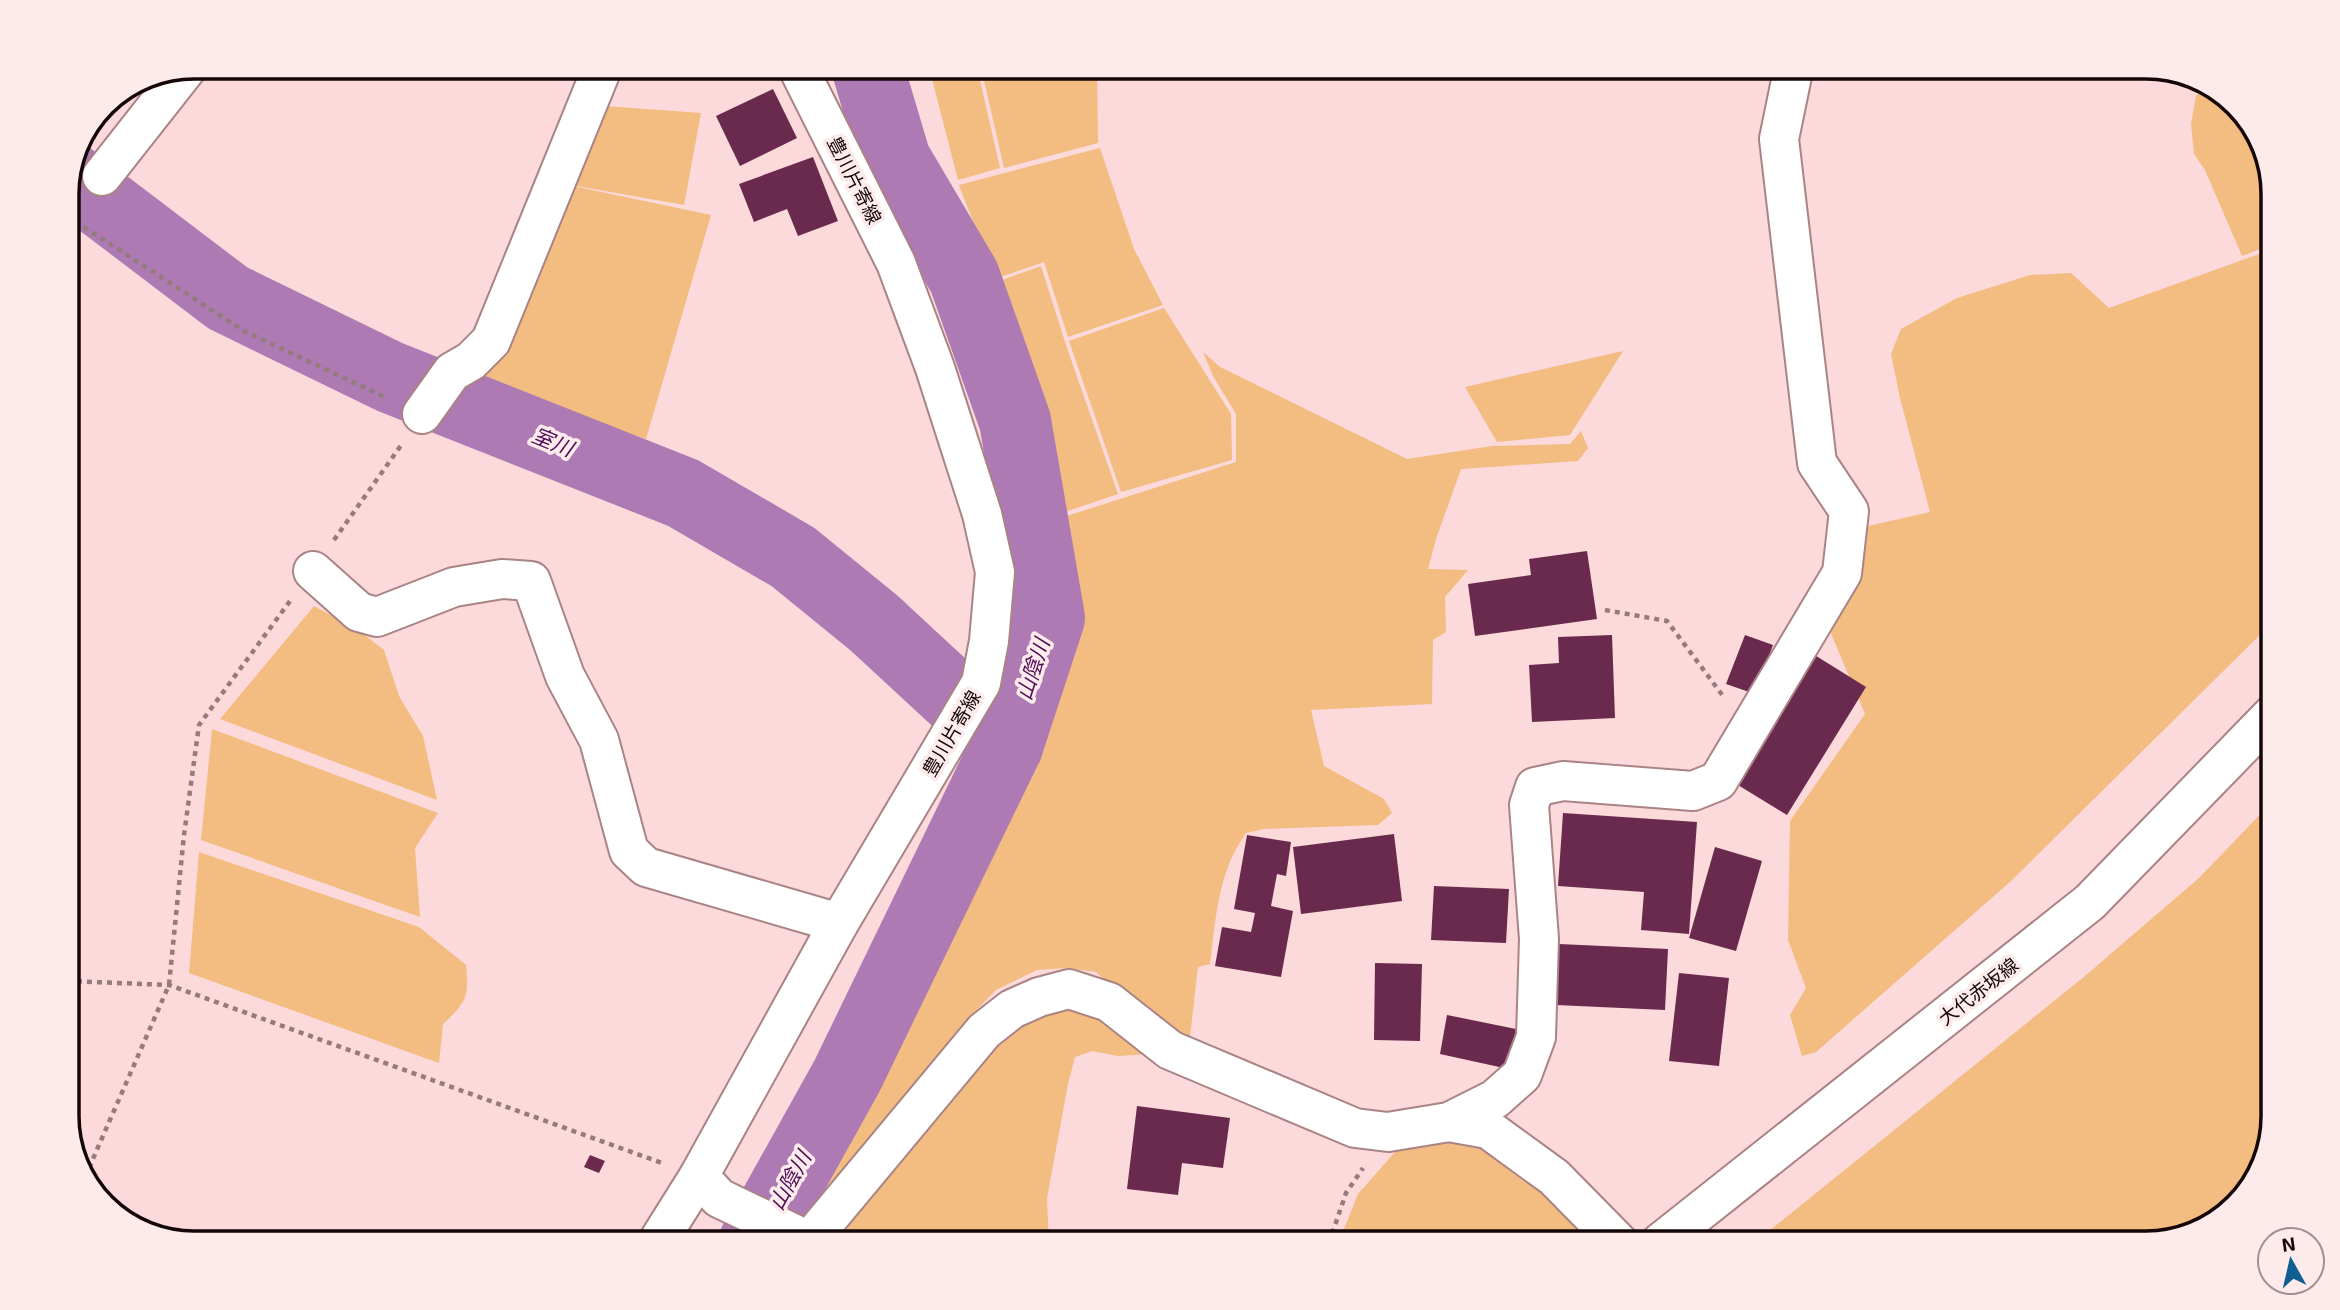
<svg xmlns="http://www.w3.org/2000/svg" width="2340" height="1310" font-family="'Exo 2','Noto Sans JP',sans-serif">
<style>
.green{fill:#f3bc81}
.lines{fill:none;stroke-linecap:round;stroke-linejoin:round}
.river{stroke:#ad7ab3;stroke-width:72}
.building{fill:#6a2a4d}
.minor-casing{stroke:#aa8385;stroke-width:42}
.major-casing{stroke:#aa8385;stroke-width:42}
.path{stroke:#947b7c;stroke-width:4.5;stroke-dasharray:5 5;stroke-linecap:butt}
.minor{stroke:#fff;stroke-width:38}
.major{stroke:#fff;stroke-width:38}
.labels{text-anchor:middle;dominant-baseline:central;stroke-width:7;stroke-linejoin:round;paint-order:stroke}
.street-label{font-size:19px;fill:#150708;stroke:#fdebec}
.water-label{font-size:21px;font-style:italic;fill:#4d0c56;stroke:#fdebec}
.rim{fill:none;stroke:#150708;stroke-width:3.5}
</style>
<rect width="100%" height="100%" fill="#fcd9da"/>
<g class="green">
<path d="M929,67H977L1000,168L958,180Z"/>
<path d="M981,67H1097L1098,143L1004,168Z"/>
<path d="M2207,83L2252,124L2273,186V244L2242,256L2205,170L2194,154L2191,124L2196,96Z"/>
<path d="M604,106L701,113L684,205L571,185Z"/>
<path d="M1100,148L1134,249L1163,305L1068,337L1044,262L995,279L959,185Z"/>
<path d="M573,186L711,215L646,439L467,378Z"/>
<path d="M2273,249V622L2011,881L1816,1052L1802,1056L1790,1015L1806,988L1788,940L1790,821L1865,714L1830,631L1858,575L1864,527L1930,512L1900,398L1891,354L1901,329L1957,298L2030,275L2071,273L2109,308Z"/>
<path d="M1041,266L1066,345L1118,494L1050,517L1024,362L996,282Z"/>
<path d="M1164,308L1231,414L1232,460L1121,492L1069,341Z"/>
<path d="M1623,351L1570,435L1497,442L1465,387Z"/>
<path d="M1203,352L1220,367L1407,459L1492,446L1570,444L1581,431L1588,448L1578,461L1461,469L1436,539L1428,569L1468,570L1445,597L1446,632L1433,640L1432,704L1311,710L1324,766L1384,799L1392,813L1378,825L1264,829L1246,833C1218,872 1216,917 1210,964L1198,967L1189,1045L1116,991L1096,972L1067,968L1037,970L996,990L967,1020L804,1220L798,1211L948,917L1020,758L1058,623L1056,583L1048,522L1236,462V414L1213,376Z"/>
<path d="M314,606L358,630L384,650L399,696L423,736L437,800L220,719Z"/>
<path d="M212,729L438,813L415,848L420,917L201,840Z"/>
<path d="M2273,801V1116L2257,1179L2210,1226L2146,1243H1754L2085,976L2199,878Z"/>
<path d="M199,852L419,927L466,965C469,997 467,1002 443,1024L439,1063L189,973Z"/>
<path d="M1076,1000L1149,1054L1118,1056L1092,1051L1075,1057L1068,1084L1047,1198L1049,1243H830L991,1039Z"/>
<path d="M1448,1139L1491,1148L1588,1229L1566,1243H1340V1239L1358,1194L1402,1144Z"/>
</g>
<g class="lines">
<g class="river">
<path d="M70,178L228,298L390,377L683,493L793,557L874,623L1007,746"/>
<path d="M754,1243L847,1076L1007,746L1049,618L1015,421L964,277L895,160L867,66"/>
</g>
</g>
<g class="building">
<path d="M773,89L797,138L740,166L716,116Z"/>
<path d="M813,157L838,221L798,236L787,209L754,222L739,184Z"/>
<path d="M1587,551L1597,619L1475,636L1468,584L1531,575L1529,559Z"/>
<path d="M1612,635L1615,718L1532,722L1529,665L1559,663L1558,637Z"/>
<path d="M1745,635L1773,645L1755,694L1726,684Z"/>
<path d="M1813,654L1866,687L1787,815L1733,782Z"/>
<path d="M1563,813L1697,822L1689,934L1641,930L1644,892L1558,886Z"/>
<path d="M1394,834L1402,901L1301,914L1293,847Z"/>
<path d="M1247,835L1291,842L1286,876L1277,874L1271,906L1293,911L1281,977L1215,966L1222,927L1251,932L1255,913L1234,909Z"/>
<path d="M1715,847L1762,861L1736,951L1689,938Z"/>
<path d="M1434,886L1509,889L1506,943L1431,940Z"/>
<path d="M1559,944L1668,949L1665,1010L1556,1005Z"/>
<path d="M1375,963L1422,964L1420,1041L1374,1040Z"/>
<path d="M1679,973L1729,978L1719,1066L1669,1061Z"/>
<path d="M1447,1015L1521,1030L1513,1070L1440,1054Z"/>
<path d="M1137,1106L1230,1118L1223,1168L1182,1163L1178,1195L1127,1189Z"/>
<path d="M590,1155L605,1161L599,1173L584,1167Z"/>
</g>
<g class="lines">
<defs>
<g id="minor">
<path d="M102,176L187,68"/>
<path d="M422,414L452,372L471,361L491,341L603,66"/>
<path d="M313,571L359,612L377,617L454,587L502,579L531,581L565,676L599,740L629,851L646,867L839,923"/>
<path d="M1449,1122L1488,1129L1554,1177L1619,1243"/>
<path d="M699,1176L719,1198L813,1243"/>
<path d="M810,1240L984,1031L1012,1009L1039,997L1069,989L1109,1002L1170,1050L1355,1128L1388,1132L1449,1122L1495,1099L1522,1075L1536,1037L1539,939L1529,805L1535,787L1563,781L1693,791L1718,781L1842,573L1849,511L1817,463L1779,139L1794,66"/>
</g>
<g id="major">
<path d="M657,1243L699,1176L839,923L981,683L989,641L995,572L982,514L935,368L896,263L797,66"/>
<path d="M1660,1243L2090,902L2273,714"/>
</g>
</defs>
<use href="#minor" class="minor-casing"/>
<use href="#major" class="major-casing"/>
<g class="path">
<path d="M67,216L244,331L387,398"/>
<path d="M334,540L402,444"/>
<path d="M1605,610L1667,621L1723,696"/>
<path d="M67,981L169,985L662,1163"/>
<path d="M85,1177L169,985L184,835L199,725L290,601"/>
<path d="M1329,1243L1346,1193L1363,1168"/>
</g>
<use href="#minor" class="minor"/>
<use href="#major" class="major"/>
</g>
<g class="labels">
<g class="street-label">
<text transform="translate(855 180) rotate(63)">豊川片寄線</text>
<text transform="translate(951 733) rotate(-60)">豊川片寄線</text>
<text transform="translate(1978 991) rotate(-38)">大代赤坂線</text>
</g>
<g class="water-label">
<text transform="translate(553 441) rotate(22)">室川</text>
<text transform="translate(1032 669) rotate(-72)">山陰川</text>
<text transform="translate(789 1180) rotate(-61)">山陰川</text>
</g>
</g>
<path d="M0 0H2340V1310H0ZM194 79H2146A115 115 0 0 1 2261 194V1116A115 115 0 0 1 2146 1231H194A115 115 0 0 1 79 1116V194A115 115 0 0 1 194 79Z" fill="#fdebec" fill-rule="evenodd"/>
<path class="rim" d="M194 79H2146A115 115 0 0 1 2261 194V1116A115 115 0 0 1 2146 1231H194A115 115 0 0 1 79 1116V194A115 115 0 0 1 194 79Z"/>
<g transform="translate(2291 1261) rotate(352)"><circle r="33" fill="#fdebec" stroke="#a09091" stroke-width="2"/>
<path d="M0-5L12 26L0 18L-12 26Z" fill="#115f92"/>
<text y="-10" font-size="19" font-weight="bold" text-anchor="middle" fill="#150708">N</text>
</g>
</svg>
